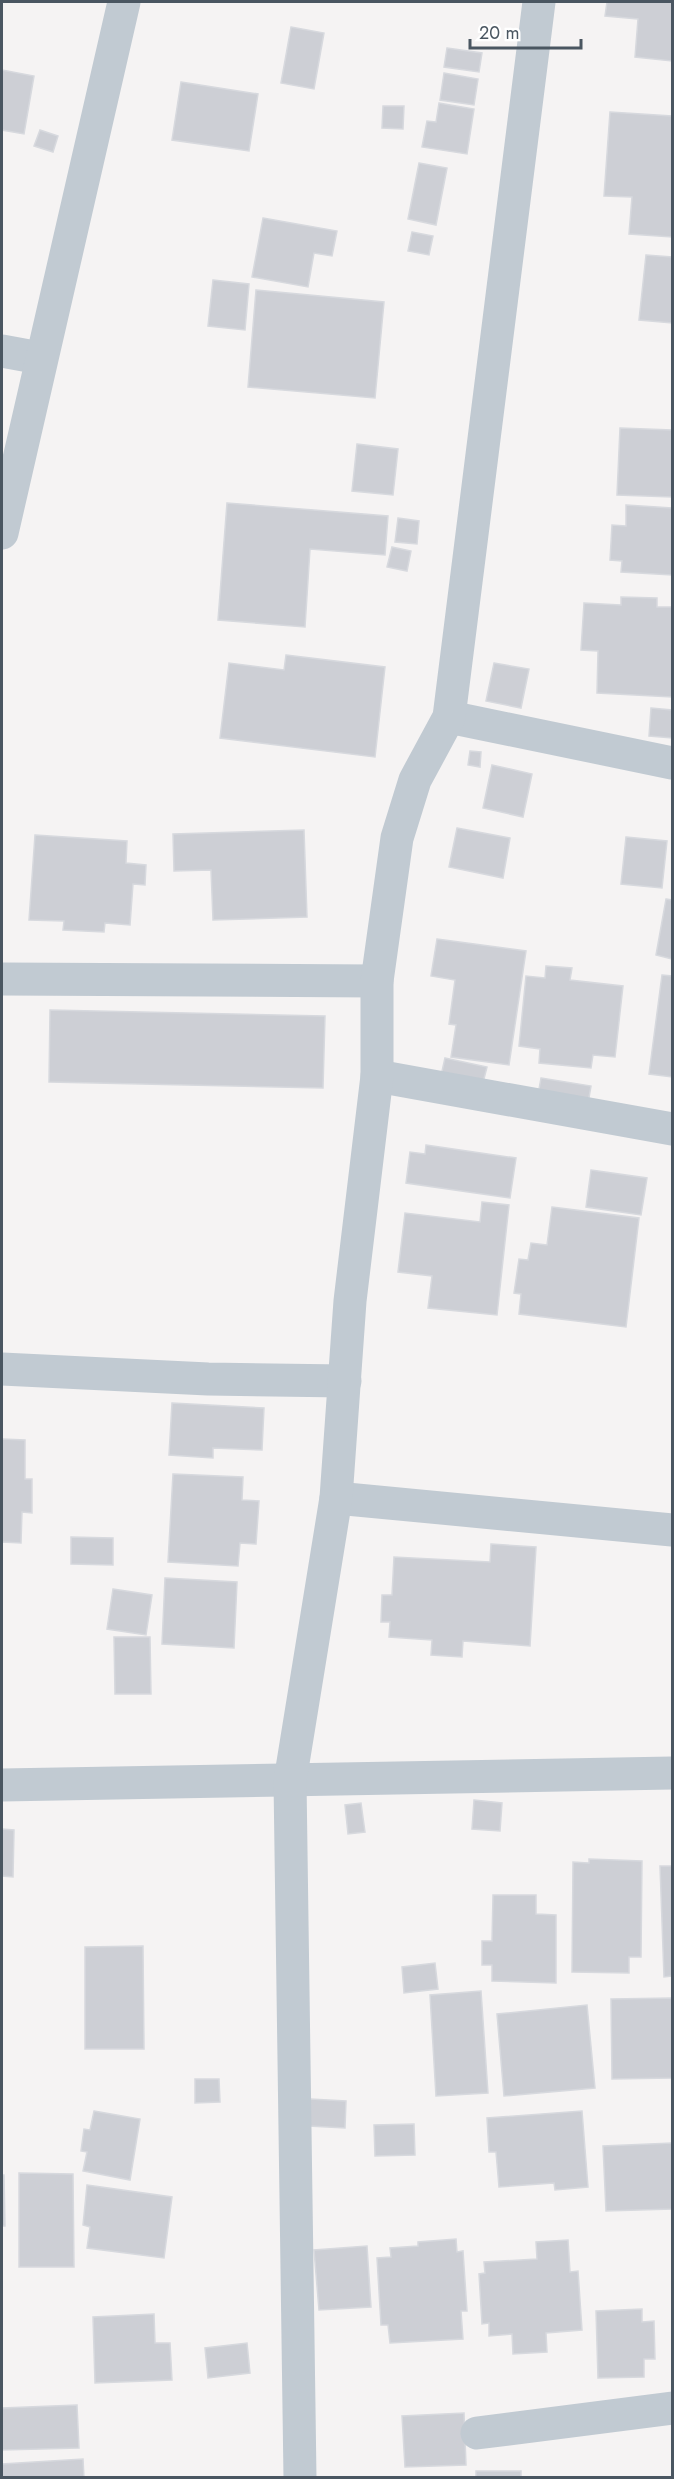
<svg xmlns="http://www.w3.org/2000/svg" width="674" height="2479" font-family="Jost,sans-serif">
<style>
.building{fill:#cdcfd5;stroke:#d7d9de;stroke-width:1.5}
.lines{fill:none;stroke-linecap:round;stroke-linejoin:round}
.minor{stroke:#c1cad2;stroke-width:33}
</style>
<rect width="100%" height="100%" fill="#f5f3f3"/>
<g class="building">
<path d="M607,2H672V61L635,57L638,19L605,16Z"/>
<path d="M291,27L324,33L314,89L281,83Z"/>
<path d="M447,48L482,53L479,72L444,67Z"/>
<path d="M2,70L34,76L24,134L2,130Z"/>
<path d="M444,73L478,79L474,105L440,100Z"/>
<path d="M181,82L258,94L249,151L172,140Z"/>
<path d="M439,103L474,109L467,154L422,147L427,121L436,122Z"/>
<path d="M383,106H404L403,129L382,128Z"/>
<path d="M610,112L672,116V237L629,234L632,197L604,196Z"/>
<path d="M40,130L58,136L53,152L34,146Z"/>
<path d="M419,163L447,168L436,225L408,219Z"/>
<path d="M263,218L337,231L332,256L314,253L308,287L252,277Z"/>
<path d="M412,232L433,236L429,255L408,251Z"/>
<path d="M646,255L672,257V323L639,320Z"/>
<path d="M213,280L249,284L245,330L208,326Z"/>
<path d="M256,290L384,302L375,398L248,387Z"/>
<path d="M620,428L672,430V497L617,495Z"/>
<path d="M357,444L398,449L393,495L352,491Z"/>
<path d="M227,503L388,516L385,555L310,549L305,627L218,620Z"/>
<path d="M626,505L672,508V575L621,572L622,561L610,560L612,525L626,526Z"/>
<path d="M398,518L419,521L417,544L395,542Z"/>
<path d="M392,547L411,551L407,571L387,567Z"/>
<path d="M621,597L657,598V607H672V697L597,693L598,651L581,650L584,603L621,605Z"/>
<path d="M286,655L385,667L375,757L220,738L229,663L284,670Z"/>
<path d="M494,663L529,669L521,708L486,701Z"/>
<path d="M651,708L672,710V738L649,736Z"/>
<path d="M470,751L481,752L480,767L468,765Z"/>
<path d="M492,765L532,774L523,817L483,808Z"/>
<path d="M457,828L510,838L503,878L449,867Z"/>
<path d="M304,830L307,917L213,920L211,870L174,871L173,834Z"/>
<path d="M35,835L127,841L126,863L146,865L145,885L133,884L130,925L105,923L104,932L63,930L64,921L29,920Z"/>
<path d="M626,837L667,841L662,888L621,884Z"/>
<path d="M666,899L672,900V959L656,955Z"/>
<path d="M437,939L526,951L509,1065L451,1057L456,1025L449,1024L455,980L431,976Z"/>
<path d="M546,966L572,968L570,980L623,986L615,1057L593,1055L591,1068L539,1063L540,1049L519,1046L526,976L545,978Z"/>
<path d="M662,975L672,976V1077L649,1074Z"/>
<path d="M50,1010L325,1016L323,1088L49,1082Z"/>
<path d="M445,1058L487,1067L479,1098L438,1089Z"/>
<path d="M541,1078L591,1086L586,1115L536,1106Z"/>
<path d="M426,1145L516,1158L510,1198L406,1183L410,1152L425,1154Z"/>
<path d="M591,1170L647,1178L641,1215L586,1207Z"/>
<path d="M482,1202L509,1205L497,1315L428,1308L432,1276L398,1272L405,1213L480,1222Z"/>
<path d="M552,1207L639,1218L626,1327L519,1314L521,1294L514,1293L519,1259L528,1260L531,1243L547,1245Z"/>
<path d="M172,1403L264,1408L262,1450L213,1448V1458L169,1455Z"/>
<path d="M2,1439L25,1440V1479H32V1513L22,1512L21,1543L2,1542V1562Z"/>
<path d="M173,1474L243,1477L242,1500L259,1501L256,1544L240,1543L238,1566L168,1562Z"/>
<path d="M71,1537L113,1538V1565L71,1564Z"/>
<path d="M491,1544L536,1547L530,1646L463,1641L462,1657L431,1655L432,1640L389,1637L390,1622H381L382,1595H392L394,1557L490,1562Z"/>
<path d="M165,1578L237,1582L234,1648L162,1644Z"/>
<path d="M113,1589L152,1595L146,1635L107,1629Z"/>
<path d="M114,1637H150L151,1694H115Z"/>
<path d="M474,1800L502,1803L500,1831L472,1829Z"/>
<path d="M361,1803L365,1832L348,1834L345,1805Z"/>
<path d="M2,1829L14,1830L13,1877L2,1876Z"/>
<path d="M589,1859L642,1861L641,1957H629V1973L572,1972L573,1862L589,1863Z"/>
<path d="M660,1866H672V1976L664,1977Z"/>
<path d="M493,1895H536V1914L556,1915V1983L492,1981V1965H482V1941H492Z"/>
<path d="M143,1946L144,2049H85V1947Z"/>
<path d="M435,1963L438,1989L404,1993L402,1967Z"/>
<path d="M481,1991L488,2093L436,2096L430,1995Z"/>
<path d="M672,1998V2078L612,2079L611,1999Z"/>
<path d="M587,2005L595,2088L504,2096L497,2014Z"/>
<path d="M195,2079H219L220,2102L195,2103Z"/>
<path d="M310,2099L346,2101L345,2128L309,2126Z"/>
<path d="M94,2111L140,2119L130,2180L83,2171L87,2152L81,2151L84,2129L90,2130Z"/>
<path d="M582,2111L588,2187L555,2190L554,2183L499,2187L496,2152H489L487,2118Z"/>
<path d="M414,2124L415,2155L375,2156L374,2125Z"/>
<path d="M672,2143V2209L606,2211L603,2146Z"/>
<path d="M19,2173L73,2174L74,2267H19Z"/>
<path d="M2,2175H4L5,2226H2Z"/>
<path d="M87,2185L172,2197L164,2258L87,2248L90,2227L83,2225Z"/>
<path d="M456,2239L457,2252L463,2251L467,2311H461L463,2339L390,2343L388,2325H381L377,2258L391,2257L390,2248L418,2246V2242Z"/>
<path d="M568,2240L570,2272L578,2271L582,2330L546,2333L547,2352L513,2354L512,2334L489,2336V2323L482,2324L479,2274L485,2273L484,2262L537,2259L536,2242Z"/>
<path d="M367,2246L371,2307L319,2310L314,2250Z"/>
<path d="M642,2309V2322L654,2321L655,2359H644V2377L598,2378L596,2311Z"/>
<path d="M154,2314L155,2343H170L172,2380L95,2383L93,2317Z"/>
<path d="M247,2343L250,2373L208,2378L205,2348Z"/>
<path d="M77,2405L79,2448L2,2450V2408Z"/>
<path d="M464,2413L466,2465L405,2467L402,2416Z"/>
<path d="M83,2459L84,2478H2V2464Z"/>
<rect x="476" y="2471" width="45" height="7"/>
</g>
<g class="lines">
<g class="minor">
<path d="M2,351L40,358"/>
<path d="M2,533L124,2"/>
<path d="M449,717L672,763"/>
<path d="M2,979L377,981"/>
<path d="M377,1076L672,1129"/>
<path d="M2,1369L208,1379L345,1381"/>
<path d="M336,1498L672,1530"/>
<path d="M2,1785L672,1773"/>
<path d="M477,2433L672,2408"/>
<path d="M300,2478L290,1781L336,1498L350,1301L377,1076V981L397,838L415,780L449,717L539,2"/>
</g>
</g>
<rect width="674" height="2479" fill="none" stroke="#4a5661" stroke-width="6"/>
<path d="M470 39v9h111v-9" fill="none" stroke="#4a5661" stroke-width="3"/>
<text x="479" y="39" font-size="18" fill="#4a5661" stroke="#ffffff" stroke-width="4.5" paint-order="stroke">20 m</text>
</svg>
